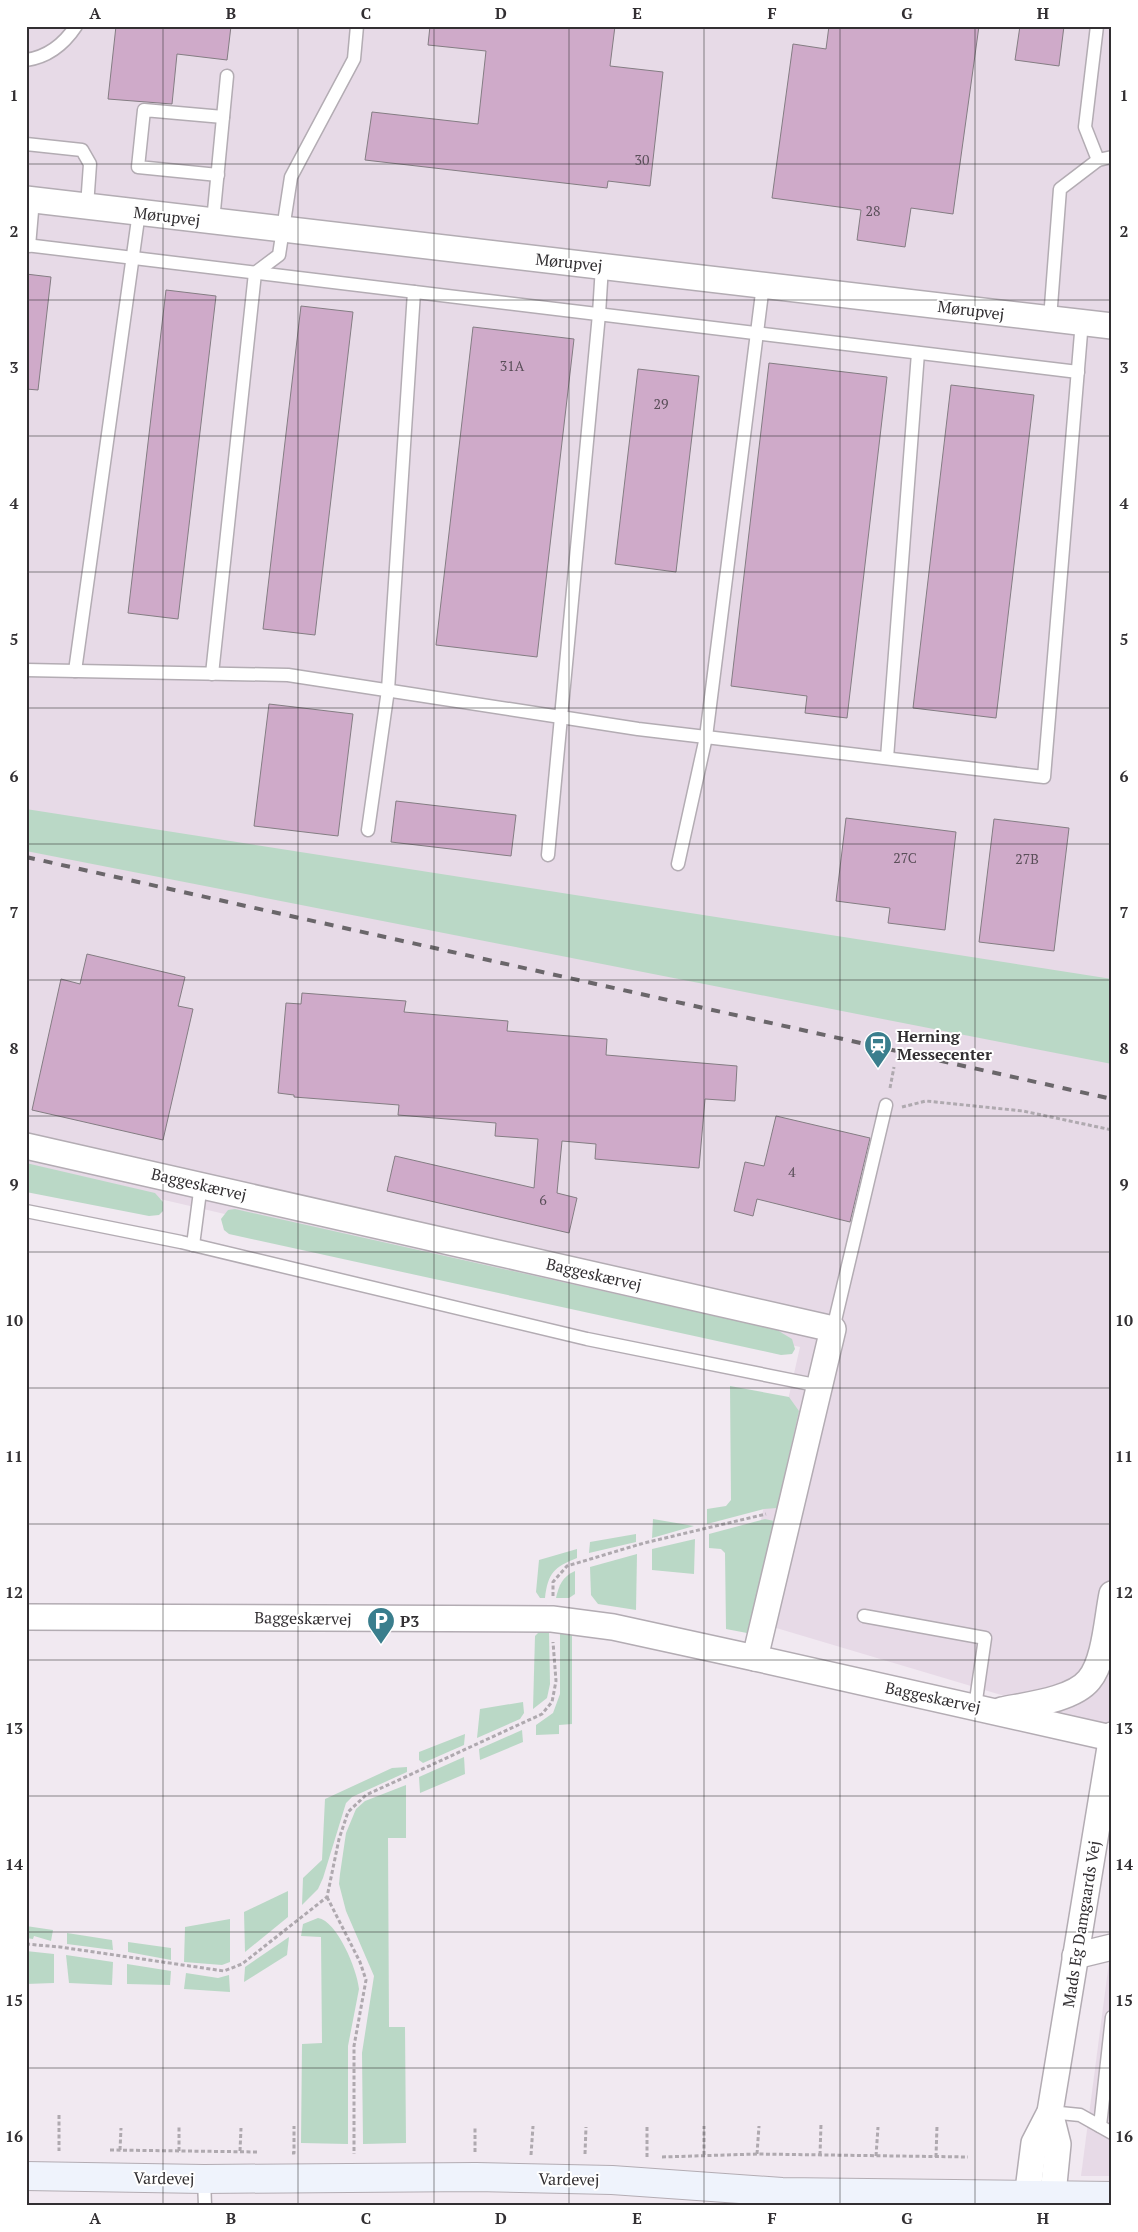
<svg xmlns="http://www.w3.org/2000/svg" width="1138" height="2232" font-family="'PT Serif',serif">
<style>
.built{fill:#e7dae7}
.green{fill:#bad8c6}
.building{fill:#cfaac9;stroke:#847d83}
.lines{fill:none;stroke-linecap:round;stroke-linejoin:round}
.lane-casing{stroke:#b3acb3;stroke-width:15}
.street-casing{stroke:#b3acb3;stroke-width:28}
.secondary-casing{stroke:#b3acb3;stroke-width:30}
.path{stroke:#afa9af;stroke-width:3;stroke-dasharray:4 2.5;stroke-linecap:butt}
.lane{stroke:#fff;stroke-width:12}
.street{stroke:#fff;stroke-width:25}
.secondary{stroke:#eff3fc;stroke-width:28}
.rail{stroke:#6a666a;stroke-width:4;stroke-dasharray:9 9;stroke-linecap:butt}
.grid{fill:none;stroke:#322f32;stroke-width:1;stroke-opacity:0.55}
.labels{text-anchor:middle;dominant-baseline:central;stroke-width:4;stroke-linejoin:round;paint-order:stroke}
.number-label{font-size:14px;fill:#594e58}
.street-label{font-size:16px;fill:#322f32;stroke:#fff}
.poi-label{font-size:16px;font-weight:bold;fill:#322f32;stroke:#fff;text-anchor:start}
.neatline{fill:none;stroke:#322f32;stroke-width:2}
.grid-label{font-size:16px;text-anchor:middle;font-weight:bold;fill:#322f32}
</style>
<rect width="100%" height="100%" fill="#f1e9f1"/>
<g class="built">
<path d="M26,26H1112V1728L739,1617L800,1347L26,1168Z"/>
<path d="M1112,1939V2176H1081Z"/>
</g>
<g class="green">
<path d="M26,809L1112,979V1064L26,851Z"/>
<path d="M26,1163L155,1193L163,1202V1211L159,1215L149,1216L26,1192Z"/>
<path d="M235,1209L777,1330L792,1339L795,1349L792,1354L781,1355L229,1234L224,1230L221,1219L228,1210Z"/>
<path d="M730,1386L789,1397L799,1411L777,1508L764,1509L707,1524V1509L726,1506L731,1500Z"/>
<path d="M653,1519L694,1526L652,1538Z"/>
<path d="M765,1519L774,1521L747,1633L726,1629L725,1553L721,1549L709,1548V1534Z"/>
<path d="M636,1534V1542L589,1553L590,1542Z"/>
<path d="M695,1539L694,1574L652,1570V1549Z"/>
<path d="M577,1549V1558C554,1567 548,1573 545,1598H540L536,1592L539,1560Z"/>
<path d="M637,1554L636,1610L598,1604L591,1595L590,1567Z"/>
<path d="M575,1571V1594L569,1598H556C559,1585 562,1577 575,1571Z"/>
<path d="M541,1630L549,1631L550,1684L547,1698L533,1709L535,1636Z"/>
<path d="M560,1631H568L572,1635V1724L559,1725V1734L536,1735V1725L553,1713L560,1694Z"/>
<path d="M523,1702L524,1713L520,1719L477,1738L480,1709Z"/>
<path d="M522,1730L523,1742L480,1760L479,1749Z"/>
<path d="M465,1734L464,1745L423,1763L419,1760V1752Z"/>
<path d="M464,1757L465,1774L420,1793L419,1777Z"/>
<path d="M407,1767V1772L352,1797L346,1803L323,1878L318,1889L302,1905L303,1878L322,1860L325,1799L392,1768Z"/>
<path d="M406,1785V1838H388L389,2027H405L406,2143L363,2144L362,2053L374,1976L346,1911L339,1884L340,1874L346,1833L356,1809L365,1801Z"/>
<path d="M288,1891V1917L245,1952L244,1912Z"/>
<path d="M318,1918C337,1921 357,1969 359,1989L348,2046V2144L301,2143L302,2044L322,2043L321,1937L301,1936L303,1924Z"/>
<path d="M230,1919V1962L222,1965L184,1962L185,1927Z"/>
<path d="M26,1926L53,1930L51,1941L34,1936L33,1939L26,1938Z"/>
<path d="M67,1933L112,1940L113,1950L67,1944Z"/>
<path d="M289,1937L287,1955L244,1982L245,1967Z"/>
<path d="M128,1942L171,1948V1960L128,1952Z"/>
<path d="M26,1951L54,1954V1983L26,1984Z"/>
<path d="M66,1955L113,1962L112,1985L69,1983Z"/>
<path d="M127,1964L171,1971L170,1985L127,1984Z"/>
<path d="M186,1973L218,1978L229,1975L230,1992L184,1989Z"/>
</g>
<g class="building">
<path d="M116,26H231L227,60L177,54L172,104L108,99Z"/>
<path d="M430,26H615L610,66L663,72L650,186L608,181L607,188L365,160L372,112L478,124L486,51L428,45Z"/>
<path d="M829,26H979L953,214L911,208L905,247L857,240L861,210L772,198L793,44L826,49Z"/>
<path d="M1020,26H1064L1059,66L1015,60Z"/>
<path d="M26,274L51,277L38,390L26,389Z"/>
<path d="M166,290L216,296L178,619L128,613Z"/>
<path d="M301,306L353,312L315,635L263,629Z"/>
<path d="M473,327L574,339L537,657L436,645Z"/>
<path d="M769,363L887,377L847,718L805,713L807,696L731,686Z"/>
<path d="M638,369L699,376L676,572L615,564Z"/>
<path d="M951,385L1034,395L996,718L913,708Z"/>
<path d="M269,704L353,714L338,836L254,826Z"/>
<path d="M396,801L516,815L511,856L391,842Z"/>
<path d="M846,818L956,832L945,930L888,923L890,908L836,901Z"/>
<path d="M994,819L1069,828L1054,951L979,942Z"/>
<path d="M87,954L185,977L178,1006L193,1009L163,1140L32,1110L61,979L80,984Z"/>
<path d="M302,993L406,1001L404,1012L508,1021L507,1031L607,1039L606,1055L737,1066L735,1101L705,1099L699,1168L595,1159L596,1144L562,1141L557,1193L577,1198L569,1233L387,1191L395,1156L534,1188L538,1139L495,1136L496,1123L398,1115L399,1105L294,1097V1095L278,1093L286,1003L301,1004Z"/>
<path d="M776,1116L870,1138L850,1222L757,1199L753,1216L734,1211L745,1162L764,1166Z"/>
</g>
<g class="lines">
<defs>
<g id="lane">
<path d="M1097,26L1085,127L1098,160"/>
<path d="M26,60C48,57 64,44 76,26"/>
<path d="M26,144L82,150L90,164L87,206"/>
<path d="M218,175L138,167L144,110L223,117"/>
<path d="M213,221L227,76"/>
<path d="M26,245L1078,372"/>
<path d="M29,246L33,200"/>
<path d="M1050,319L1060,189L1098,160L1112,157"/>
<path d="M26,670L288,675L638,729L1044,777L1082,321"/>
<path d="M75,671L139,212"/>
<path d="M212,674L255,273L279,255L291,177L354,59L357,26"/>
<path d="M887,758L918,353"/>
<path d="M368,830L388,690L414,292"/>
<path d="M548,855L599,314L602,266"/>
<path d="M678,864L706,737L763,285"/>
<path d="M26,1211L181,1242L587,1339L820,1386"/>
<path d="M193,1245L201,1184"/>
<path d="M833,1329L886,1105"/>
<path d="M864,1616L985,1638L975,1707"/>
<path d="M1050,2112L1080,2115L1112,2133"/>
<path d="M1100,2126L1112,2017"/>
<path d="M204,2179L205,2206"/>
</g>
<g id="street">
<path d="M26,199L1112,326"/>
<path d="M26,1146L833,1329L755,1658L1111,1738"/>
<path d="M26,1617L552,1619L613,1627L755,1658"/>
<path d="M1002,1710C1026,1705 1073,1700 1089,1680C1105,1661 1107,1618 1112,1594"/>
<path d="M1075,1956L1112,1947"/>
<path d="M1050,2112L1058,2144L1053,2194"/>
<path d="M1026,2206L1034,2143L1050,2112L1112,1735"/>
</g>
<path id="secondary" d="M26,2176L204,2179L476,2177L612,2180L782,2192L1112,2196"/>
</defs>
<use href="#lane" class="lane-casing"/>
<use href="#street" class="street-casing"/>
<use href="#secondary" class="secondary-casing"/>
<g class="path">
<path d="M890,1088L894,1067"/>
<path d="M902,1107L926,1101L1023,1111L1112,1130"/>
<path d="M553,1596V1582L567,1566L644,1543L766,1514"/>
<path d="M327,1897L360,1962L366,1980L354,2046V2154"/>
<path d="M26,1944L60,1947L224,1971L242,1964L327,1897L339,1839L348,1812L366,1795L542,1714L552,1702L556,1681L553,1642"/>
<path d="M59,2115V2151"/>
<path d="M110,2150L259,2152"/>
<path d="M120,2150L121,2128"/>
<path d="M179,2151V2127"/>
<path d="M240,2151L241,2128"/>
<path d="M475,2152V2127"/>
<path d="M292,2153H294V2126"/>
<path d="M585,2154L586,2127"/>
<path d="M757,2154L759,2126"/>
<path d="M531,2155L533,2126"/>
<path d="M704,2155V2126"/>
<path d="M820,2155L821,2124"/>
<path d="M876,2156L878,2127"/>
<path d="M647,2157V2127"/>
<path d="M662,2157L757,2154L968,2157"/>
<path d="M936,2157L937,2126"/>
</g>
<use href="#lane" class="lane"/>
<use href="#street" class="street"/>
<use href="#secondary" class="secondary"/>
<path class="rail" d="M26,857L1112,1099"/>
</g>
<path class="grid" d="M163,26V2206M298,26V2206M434,26V2206M569,26V2206M704,26V2206M840,26V2206M975,26V2206M26,164H1112M26,300H1112M26,436H1112M26,572H1112M26,708H1112M26,844H1112M26,980H1112M26,1116H1112M26,1252H1112M26,1388H1112M26,1524H1112M26,1660H1112M26,1796H1112M26,1932H1112M26,2068H1112"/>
<defs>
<symbol id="station-pin" viewBox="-11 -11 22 30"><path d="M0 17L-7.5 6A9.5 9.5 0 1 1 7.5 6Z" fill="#3a7e8d" stroke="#fff"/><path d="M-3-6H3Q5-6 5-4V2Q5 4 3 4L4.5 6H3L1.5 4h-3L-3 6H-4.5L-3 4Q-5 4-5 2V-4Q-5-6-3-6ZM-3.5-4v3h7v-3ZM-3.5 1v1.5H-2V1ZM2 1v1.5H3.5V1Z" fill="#fff"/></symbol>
<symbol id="parking-pin" viewBox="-11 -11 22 30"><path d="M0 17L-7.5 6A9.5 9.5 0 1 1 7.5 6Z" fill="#3a7e8d" stroke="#fff"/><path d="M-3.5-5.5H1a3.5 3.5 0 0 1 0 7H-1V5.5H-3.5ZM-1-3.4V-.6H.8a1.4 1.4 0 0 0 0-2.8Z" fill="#fff"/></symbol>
</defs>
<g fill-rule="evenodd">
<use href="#station-pin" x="862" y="1029" width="32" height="43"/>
<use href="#parking-pin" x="365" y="1605" width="32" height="43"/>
</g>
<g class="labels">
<g class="number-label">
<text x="642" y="159">30</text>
<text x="873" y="210">28</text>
<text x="512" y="365">31A</text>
<text x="661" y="403">29</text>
<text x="905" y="857">27C</text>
<text x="1027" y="858">27B</text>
<text x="792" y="1171">4</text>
<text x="543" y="1199">6</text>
</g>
<g class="street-label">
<text transform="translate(167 216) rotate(7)">Mørupvej</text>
<text transform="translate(569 262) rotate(6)">Mørupvej</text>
<text transform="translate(971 310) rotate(7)">Mørupvej</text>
<text transform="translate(199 1184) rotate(13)">Baggeskærvej</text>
<text transform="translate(594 1274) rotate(13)">Baggeskærvej</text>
<text transform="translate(303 1618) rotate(1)">Baggeskærvej</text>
<text transform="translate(933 1697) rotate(12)">Baggeskærvej</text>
<text transform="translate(1081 1924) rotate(-81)">Mads Eg Damgaards Vej</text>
<text transform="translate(164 2178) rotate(1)">Vardevej</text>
<text transform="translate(569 2179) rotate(1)">Vardevej</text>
</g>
<g class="poi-label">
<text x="897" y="1036">Herning<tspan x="897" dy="18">Messecenter</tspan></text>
<text x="400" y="1621">P3</text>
</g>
</g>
<rect width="1138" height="2232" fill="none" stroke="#ffffff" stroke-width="55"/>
<rect x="28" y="28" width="1082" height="2176" class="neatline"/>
<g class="grid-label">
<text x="95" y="19">A</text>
<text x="231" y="19">B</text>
<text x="366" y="19">C</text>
<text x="501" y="19">D</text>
<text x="637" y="19">E</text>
<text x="772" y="19">F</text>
<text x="907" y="19">G</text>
<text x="1043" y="19">H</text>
<text x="14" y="101">1</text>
<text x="1124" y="101">1</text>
<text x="14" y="237">2</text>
<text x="1124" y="237">2</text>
<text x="14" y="373">3</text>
<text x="1124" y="373">3</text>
<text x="14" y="509">4</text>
<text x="1124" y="509">4</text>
<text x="14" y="645">5</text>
<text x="1124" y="645">5</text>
<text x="14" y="782">6</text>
<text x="1124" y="782">6</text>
<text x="14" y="918">7</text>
<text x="1124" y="918">7</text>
<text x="14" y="1054">8</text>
<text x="1124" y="1054">8</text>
<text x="14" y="1190">9</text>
<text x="1124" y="1190">9</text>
<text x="14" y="1326">10</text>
<text x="1124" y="1326">10</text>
<text x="14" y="1462">11</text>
<text x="1124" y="1462">11</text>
<text x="14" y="1598">12</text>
<text x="1124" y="1598">12</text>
<text x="14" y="1734">13</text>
<text x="1124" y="1734">13</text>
<text x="14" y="1870">14</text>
<text x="1124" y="1870">14</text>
<text x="14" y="2006">15</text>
<text x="1124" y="2006">15</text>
<text x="14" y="2142">16</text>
<text x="1124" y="2142">16</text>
<text x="95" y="2224">A</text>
<text x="231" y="2224">B</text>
<text x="366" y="2224">C</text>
<text x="501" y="2224">D</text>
<text x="637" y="2224">E</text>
<text x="772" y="2224">F</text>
<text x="907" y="2224">G</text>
<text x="1043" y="2224">H</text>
</g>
</svg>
